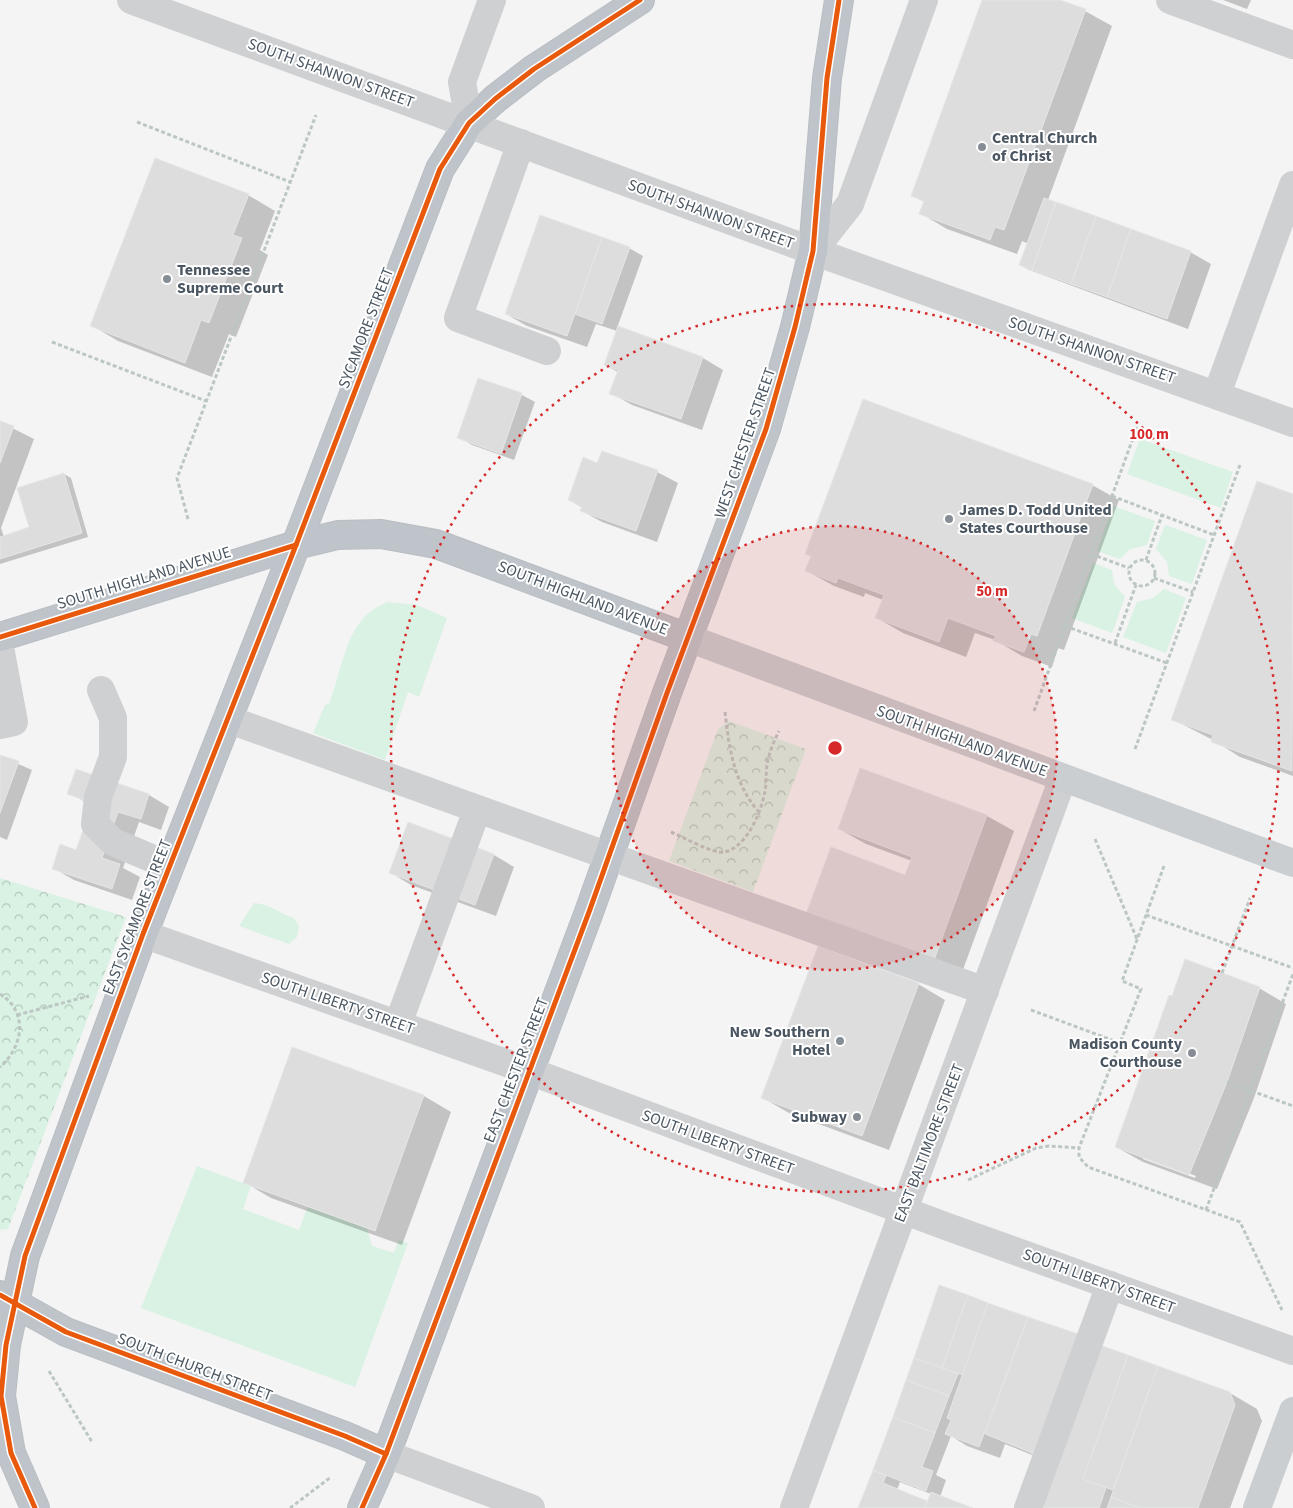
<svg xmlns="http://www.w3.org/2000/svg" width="1293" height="1508" font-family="'Source Sans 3',sans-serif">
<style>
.grass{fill:#d9f2e3}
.park{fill:url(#park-crowns)}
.shadow{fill:#0003;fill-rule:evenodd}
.building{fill:#ddddde;stroke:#e5e6e7}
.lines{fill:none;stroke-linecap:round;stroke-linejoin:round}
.highway-casing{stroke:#b9bec3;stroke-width:30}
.path{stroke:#bcc7c4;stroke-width:3;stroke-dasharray:4 2.5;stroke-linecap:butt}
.minor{stroke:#ced0d2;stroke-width:28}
.major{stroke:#caced1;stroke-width:28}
.highway{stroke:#bec4c9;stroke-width:28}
.cycleway-casing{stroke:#fff;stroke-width:8}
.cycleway{stroke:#e8590c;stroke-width:5}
.ring{fill:none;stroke:#d62828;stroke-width:2.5;stroke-dasharray:2.5 5}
.poi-dot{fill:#868d94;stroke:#fff;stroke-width:2}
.labels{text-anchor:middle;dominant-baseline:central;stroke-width:4;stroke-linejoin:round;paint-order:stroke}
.street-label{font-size:16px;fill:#4a5661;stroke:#fff}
.poi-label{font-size:16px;font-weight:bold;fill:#4a5661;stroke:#fff;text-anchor:start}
.centre{fill:#d62828;stroke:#fff;stroke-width:2.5}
.ring-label{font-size:15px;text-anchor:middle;font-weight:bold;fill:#d62828;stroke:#fff;stroke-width:4;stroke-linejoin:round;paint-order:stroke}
</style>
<defs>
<pattern id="park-crowns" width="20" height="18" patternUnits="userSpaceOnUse" patternTransform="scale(1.25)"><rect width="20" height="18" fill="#d9f2e3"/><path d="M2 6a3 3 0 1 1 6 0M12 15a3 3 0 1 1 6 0" fill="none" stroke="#b2c7bb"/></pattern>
</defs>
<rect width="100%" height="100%" fill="#f4f4f4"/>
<g class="grass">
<path d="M1140,439L1233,472L1221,508L1127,474Z"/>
<path d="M1113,506L1155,521L1147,545L1130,549L1120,559L1097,551Z"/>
<path d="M1165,525L1207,540L1192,584L1169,576L1167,562L1156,549Z"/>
<path d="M1093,563L1112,570L1114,584L1125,597L1112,633L1072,618Z"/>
<path d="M1164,589L1186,598L1166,653L1123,637L1137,602L1153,598Z"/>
<path d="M388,602L417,605L447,618L419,697L408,692L385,760L313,733L325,705L329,704C344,667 345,617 388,602Z"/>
<path d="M254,903C269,904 279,913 294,918L299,926L297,937L289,944L239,926Z"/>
<path d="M197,1166L251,1186L243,1209L299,1230L308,1206L367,1228L372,1246L394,1253L399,1240L408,1243L355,1387L141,1308Z"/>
</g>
<g class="park">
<path d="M729,721L806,749L753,892L669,861L718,729Z"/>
<path d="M0,878L126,917L8,1229L0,1230Z"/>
</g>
<g class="shadow">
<path d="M984,0H1056L1085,11L1112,26L1048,200L1190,252L1211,264L1188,329L1027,269L1021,265L1029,244L1022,241L1017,254L947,229L920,213L924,202L912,195Z"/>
<path d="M1223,0H1251L1247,9Z"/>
<path d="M248,195L275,211L260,250L268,255L236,337L229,334L212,377L118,341L91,325Z"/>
<path d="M541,217L629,248L643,256L617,328L703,358L723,370L702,430L632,405L611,393L618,372L605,365L617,331L596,324L587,347L527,326L506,314Z"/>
<path d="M479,379L522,395L535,402L514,460L472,445L458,437Z"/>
<path d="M0,422L34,439L1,528L4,537L31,528L64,474L71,478L88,537L0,564Z"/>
<path d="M598,464L657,472L678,483L657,542L602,522L582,511L583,508L569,500Z"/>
<path d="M1258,483L1293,496V776L1240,757L1213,740L1172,719Z"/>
<path d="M1092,485L1119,500L1064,650L1058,648L1052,667L1022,656L995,640L975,633L966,657L903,633L877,618L883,600L865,593L864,597L834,586L807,571Z"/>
<path d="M0,756L32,770L7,840L0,837Z"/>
<path d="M77,770L149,795L169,807L161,830L139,822L123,868L140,877L132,900L74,880L53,868L77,851L93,806L69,793Z"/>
<path d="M987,816L1014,831L961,975L835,929L906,876L912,861L866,844L839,829Z"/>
<path d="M408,824L494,855L514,867L496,916L411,885L391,873Z"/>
<path d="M918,984L945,1000L889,1150L789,1113L763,1098Z"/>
<path d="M1259,988L1286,1004L1254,1098L1217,1189L1143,1162L1116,1147ZM1143,1156L1196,1176L1195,1178L1143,1159Z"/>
<path d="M424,1096L451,1112L402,1245L271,1198L244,1182Z"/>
<path d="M940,1287L1080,1336L1101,1347L1230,1393L1257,1409L1262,1421L1230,1508H1043L1057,1468L1030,1449L1029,1452L1042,1459L1005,1444L1000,1458L967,1446L951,1436L936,1475L946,1480L940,1497L970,1508H859L894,1418ZM900,1482L931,1494L928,1503L897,1490Z"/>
</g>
<g class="building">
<path d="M982,0H1060L1086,9L1004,230L995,227L990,240L919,214L924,201L911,196Z"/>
<path d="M155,158L249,194L233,235L242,238L209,323L201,320L185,363L90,326Z"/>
<path d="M1044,198L1056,202L1032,270L1019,265Z"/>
<path d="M1056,202L1096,216L1071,284L1032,270Z"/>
<path d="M540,215L602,237L567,336L505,314Z"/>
<path d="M1096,216L1131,229L1107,297L1071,284Z"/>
<path d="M1131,229L1191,251L1167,319L1107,297Z"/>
<path d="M602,237L630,247L602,324L575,314Z"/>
<path d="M618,326L703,357L681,419L609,394L618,370L604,365Z"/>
<path d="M478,378L522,393L501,454L457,438Z"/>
<path d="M863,399L1093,484L1037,636L1031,634L1024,652L993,641L996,636L948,618L939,642L875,618L884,595L838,578L836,583L805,571L811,556L805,554Z"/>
<path d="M0,421L14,426L0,463Z"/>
<path d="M602,451L658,470L636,531L580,511L582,506L568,500L583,457L597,463Z"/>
<path d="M64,473L82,533L0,559V537L29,527L17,488Z"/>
<path d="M1257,481L1293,494L1292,771L1211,742L1213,735L1171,720Z"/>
<path d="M0,755L19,761L0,813Z"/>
<path d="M860,768L987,815L934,960L806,914L831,847L905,875L912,857L838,829Z"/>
<path d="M76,769L149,794L141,819L118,812L102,858L120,864L112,889L52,869L60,844L76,850L93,803L67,794Z"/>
<path d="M408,822L494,854L475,905L389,873Z"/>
<path d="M818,946L919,983L862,1136L761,1098Z"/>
<path d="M1185,959L1260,987L1227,1082L1189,1175L1115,1147L1169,995L1172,996Z"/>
<path d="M292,1047L424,1095L375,1231L243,1183Z"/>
<path d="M939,1285L968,1295L942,1368L914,1358Z"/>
<path d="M968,1295L988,1303L963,1375L942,1368Z"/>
<path d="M988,1303L1028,1317L979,1447L945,1434L951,1420L947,1418Z"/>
<path d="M1028,1317L1081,1335L1035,1454L985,1434Z"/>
<path d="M1100,1345L1128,1355L1083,1479L1106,1488L1099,1508H1041Z"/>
<path d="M1128,1355L1158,1366L1113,1490L1083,1479Z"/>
<path d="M914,1358L958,1374L949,1396L906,1380Z"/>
<path d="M1158,1366L1230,1392L1235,1405L1198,1508H1140L1111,1497Z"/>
<path d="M906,1380L949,1396L935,1433L893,1417Z"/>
<path d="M893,1417L935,1433L922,1467L933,1471L926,1491L873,1470Z"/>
<path d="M873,1470L886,1476L883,1483L927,1501L925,1508H858Z"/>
<path d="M931,1492L973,1508H925Z"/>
<path d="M1111,1497L1140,1508H1107Z"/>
</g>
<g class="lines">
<defs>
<g id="highway">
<path d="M0,637L296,545L338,535L381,534L436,544L688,638"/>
<path d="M0,1295L66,1332L345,1436L386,1454"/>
<path d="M35,1508L11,1453L1,1396L6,1345L25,1256L143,934L296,545L440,169L469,123L495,99L534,69L640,0"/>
<path d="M362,1508L386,1454L589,912L667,693L766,429L795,327L813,251L827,78L839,0"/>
</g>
</defs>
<use href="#highway" class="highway-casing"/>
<g class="path">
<path d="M137,122L290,182"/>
<path d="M52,342L206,401"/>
<path d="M1112,496L1214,535"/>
<path d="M188,519L177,478L316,115"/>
<path d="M1091,554L1129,568"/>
<circle cx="1142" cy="573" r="13"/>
<path d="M1146,560L1162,515"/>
<path d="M1154,578L1193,592"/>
<path d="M1065,626L1167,663"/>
<path d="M1115,643L1136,585"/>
<path d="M1034,711L1137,427"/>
<path d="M725,712C729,748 734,783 758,811"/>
<path d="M1135,749L1240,465"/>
<path d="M671,832C683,837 713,854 724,852C747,848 762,810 765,791C767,780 765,767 769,756C771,748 775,739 779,731"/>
<path d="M1095,839L1137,939"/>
<path d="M1164,866L1122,981L1141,989L1079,1148V1157L1088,1167L1240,1222L1282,1310"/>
<path d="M1146,915L1293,968"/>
<path d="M1222,973L1250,898"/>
<path d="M0,994C29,1012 23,1047 0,1067"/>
<path d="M1031,1010L1120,1043"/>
<path d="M17,1015L89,996"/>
<path d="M1227,1082L1293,1106"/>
<path d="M968,1180L1036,1148L1049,1146L1079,1148"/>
<path d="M1206,1210L1293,974"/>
<path d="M49,1371L92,1442"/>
<path d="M290,1508L331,1477"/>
</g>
<g class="minor">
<path d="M131,0L813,251L1293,423"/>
<path d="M1170,0L1293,45"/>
<path d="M469,123L462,82L492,0"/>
<path d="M521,143L458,318L547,351"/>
<path d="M813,251L850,204L924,0"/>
<path d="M1217,394L1293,185"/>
<path d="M0,647L14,722L0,725"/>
<path d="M101,690L113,718V757L98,797L95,824L113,842L170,866"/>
<path d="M227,719L985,991"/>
<path d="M143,934L529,1071L948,1227L1293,1351"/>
<path d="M398,1024L477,810"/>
<path d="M386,1454L531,1508"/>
<path d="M794,1508L1063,778"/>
<path d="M1028,1508L1110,1285"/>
</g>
<g class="major">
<path d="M688,638L1293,863"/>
<path d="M1257,1508L1293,1411"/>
</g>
<use href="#highway" class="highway"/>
<defs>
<g id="cycleway">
<path d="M0,637L296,545"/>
<path d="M0,1295L66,1332L345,1436L386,1454"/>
<path d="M35,1508L11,1453L1,1396L6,1345L25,1256L143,934L296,545L440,169L469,123L495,99L534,69L640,0"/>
<path d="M362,1508L386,1454L589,912L667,693L766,429L795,327L813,251L827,78L839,0"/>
</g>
</defs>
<use href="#cycleway" class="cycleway-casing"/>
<use href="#cycleway" class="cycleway"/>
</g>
<circle cx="835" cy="748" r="222" fill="#d62828" fill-opacity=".12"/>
<g class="ring">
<circle cx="835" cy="748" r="222"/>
<circle cx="835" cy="748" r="444"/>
</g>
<g class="poi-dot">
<circle cx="982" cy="147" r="5"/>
<circle cx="167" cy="279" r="5"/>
<circle cx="949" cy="519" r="5"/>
<circle cx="840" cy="1041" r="5"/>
<circle cx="1192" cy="1053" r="5"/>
<circle cx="857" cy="1117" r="5"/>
</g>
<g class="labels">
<g class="street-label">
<text transform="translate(331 73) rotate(20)">SOUTH SHANNON STREET</text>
<text transform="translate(711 214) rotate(20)">SOUTH SHANNON STREET</text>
<text transform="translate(366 328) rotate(-69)">SYCAMORE STREET</text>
<text transform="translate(1092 350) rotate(19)">SOUTH SHANNON STREET</text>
<text transform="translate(745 443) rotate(-71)">WEST CHESTER STREET</text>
<text transform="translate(144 578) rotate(-17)">SOUTH HIGHLAND AVENUE</text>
<text transform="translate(583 598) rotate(21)">SOUTH HIGHLAND AVENUE</text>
<text transform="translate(962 741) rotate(20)">SOUTH HIGHLAND AVENUE</text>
<text transform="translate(137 917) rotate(-69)">EAST SYCAMORE STREET</text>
<text transform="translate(338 1003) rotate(19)">SOUTH LIBERTY STREET</text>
<text transform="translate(516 1070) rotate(-69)">EAST CHESTER STREET</text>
<text transform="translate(718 1142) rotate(20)">SOUTH LIBERTY STREET</text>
<text transform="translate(929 1143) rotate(-69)">EAST BALTIMORE STREET</text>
<text transform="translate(1099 1281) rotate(20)">SOUTH LIBERTY STREET</text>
<text transform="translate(195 1367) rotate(21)">SOUTH CHURCH STREET</text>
</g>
<g class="poi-label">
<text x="992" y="138">Central Church<tspan x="992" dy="18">of Christ</tspan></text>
<text x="177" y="270">Tennessee<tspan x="177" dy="18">Supreme Court</tspan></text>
<text x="959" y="510">James D. Todd United<tspan x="959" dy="18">States Courthouse</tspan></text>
<text x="830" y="1032" text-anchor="end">New Southern<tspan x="830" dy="18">Hotel</tspan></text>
<text x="1182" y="1044" text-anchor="end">Madison County<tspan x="1182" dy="18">Courthouse</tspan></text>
<text x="847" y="1117" text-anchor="end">Subway</text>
</g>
</g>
<circle cx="835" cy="748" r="8" class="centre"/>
<g class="ring-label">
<text x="1149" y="439">100 m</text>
<text x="992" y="596">50 m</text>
</g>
</svg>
